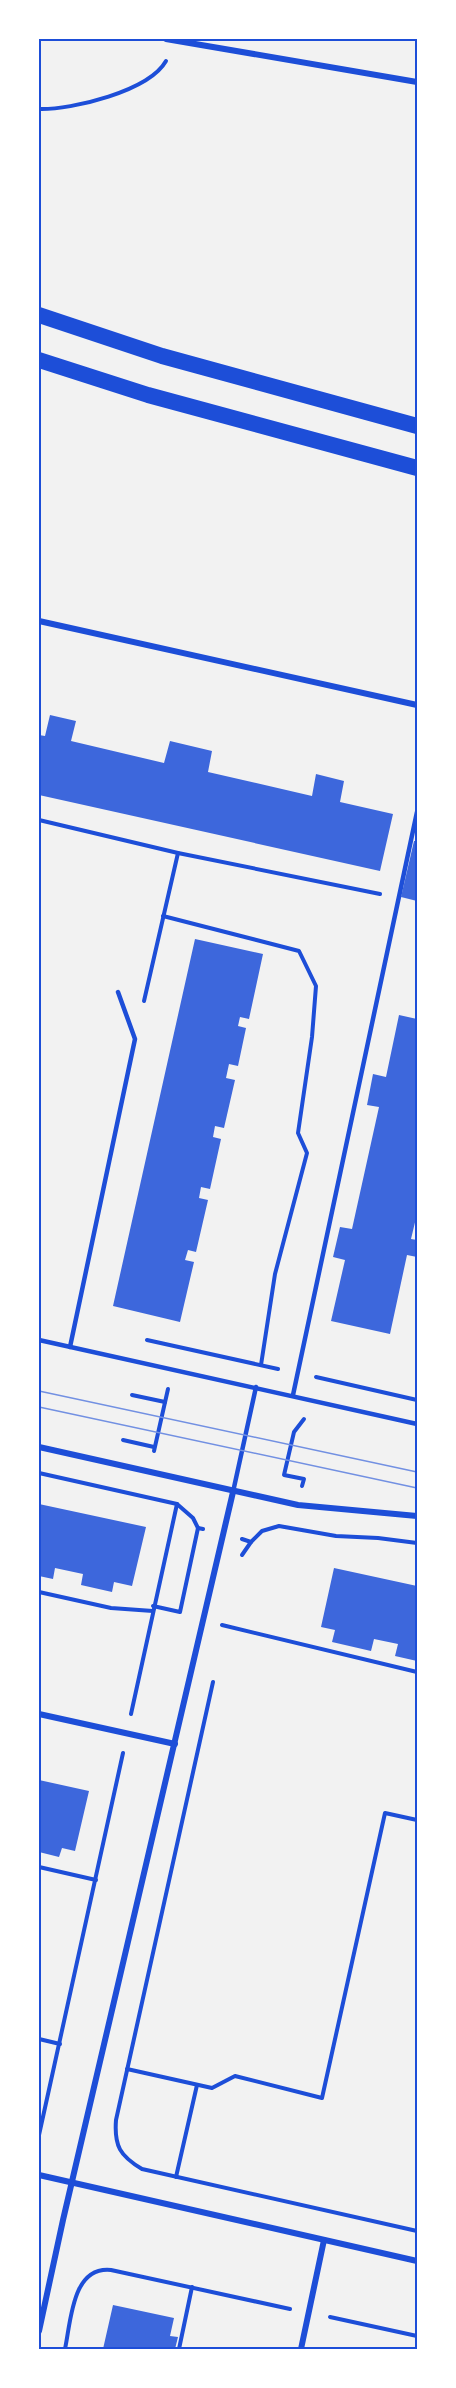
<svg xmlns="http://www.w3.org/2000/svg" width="456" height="2388" font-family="'Exo 2',sans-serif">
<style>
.building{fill:#3d67dc}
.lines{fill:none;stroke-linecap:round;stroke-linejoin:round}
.path{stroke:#1d4ed8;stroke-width:4}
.service{stroke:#1d4ed8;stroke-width:4.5}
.minor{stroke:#1d4ed8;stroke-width:6}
.trunk{stroke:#1d4ed8;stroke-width:16}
.tram{stroke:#7290e2;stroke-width:1.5}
.neatline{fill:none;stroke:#1d4ed8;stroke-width:2}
</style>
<rect width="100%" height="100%" fill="#f2f2f2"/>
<g class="building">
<path d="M50,715L76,721L71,741L164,763L170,741L212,751L208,772L312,796L316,774L344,781L340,802L393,814L380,871L39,795V735L45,736Z"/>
<path d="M414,841H417V901L401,897Z"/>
<path d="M195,939L263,954L249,1019L240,1017L238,1026L246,1028L238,1066L229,1064L226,1078L235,1080L224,1128L215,1126L213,1137L221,1139L210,1189L201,1187L199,1198L208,1200L196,1252L188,1250L185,1260L194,1262L180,1322L113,1306Z"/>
<path d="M399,1015L417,1019V1214L411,1239L417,1240V1257L407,1255L390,1334L331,1321L345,1260L333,1257L340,1227L352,1229L379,1107L367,1105L373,1074L386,1077Z"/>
<path d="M39,1504L146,1527L132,1586L114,1582L112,1592L81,1585L83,1574L55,1568L53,1579L39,1576Z"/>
<path d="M334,1568L417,1586V1661L395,1656L398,1644L374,1639L371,1651L332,1642L335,1630L321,1627Z"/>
<path d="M39,1780L89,1791L75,1851L62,1848L59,1857L39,1852Z"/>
<path d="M113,2305L174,2318L170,2336L178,2337L175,2349H103Z"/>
</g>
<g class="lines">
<g class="path">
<path d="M39,109C72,110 149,91 166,61"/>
<path d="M39,820L178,853L380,894"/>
<path d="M163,916L299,951L316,986L312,1037L298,1133L307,1153L275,1274L261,1365"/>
<path d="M144,1001L178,853"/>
<path d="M147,1340L278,1369"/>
<path d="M316,1377L417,1400"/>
<path d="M132,1395L165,1402"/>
<path d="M123,1440L154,1447"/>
<path d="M154,1451L168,1389"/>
<path d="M39,1473L177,1504L193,1518L198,1528L203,1529"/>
<path d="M302,1486L304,1479L284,1475L294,1432L304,1419"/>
<path d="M242,1539L251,1542L262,1531L279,1526L336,1536L378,1538L417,1543"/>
<path d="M242,1555L251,1542"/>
<path d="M39,1592L111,1608L153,1611"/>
<path d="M153,1606L180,1612L198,1528"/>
<path d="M222,1625L417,1672"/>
<path d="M213,1682L116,2120C114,2146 120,2156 142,2169L417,2231"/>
<path d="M131,1714L177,1504"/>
<path d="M39,1867L96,1880"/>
<path d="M39,2039L60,2044"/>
<path d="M127,2069L212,2088L235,2076L322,2098L385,1813L417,1820"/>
<path d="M39,2135L123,1753"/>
<path d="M176,2177L197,2085"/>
<path d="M330,2317L417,2336"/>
<path d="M65,2349C71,2321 72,2266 111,2270L290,2309"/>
<path d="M179,2349L192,2287"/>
</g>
<g class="service">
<path d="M39,1340L417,1424"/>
<path d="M70,1347L135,1039L118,992"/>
<path d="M293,1395L417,812"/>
<path d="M233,1492L256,1387"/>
</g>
<g class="minor">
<path d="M166,39L417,82"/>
<path d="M39,621L417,705"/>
<path d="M39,1447L298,1505L417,1516"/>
<path d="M39,1714L175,1744"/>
<path d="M39,2175L417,2261"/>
<path d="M39,2331L63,2220L233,1492"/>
<path d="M301,2349L324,2240"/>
</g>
<g class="trunk">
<path d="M39,315L162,356L417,426"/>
<path d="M39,360L148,395L417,468"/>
</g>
<g class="tram">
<path d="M39,1391L417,1472"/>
<path d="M39,1407L417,1488"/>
</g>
</g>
<rect width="456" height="2388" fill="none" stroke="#ffffff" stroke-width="81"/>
<rect x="40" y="40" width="376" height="2308" class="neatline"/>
</svg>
